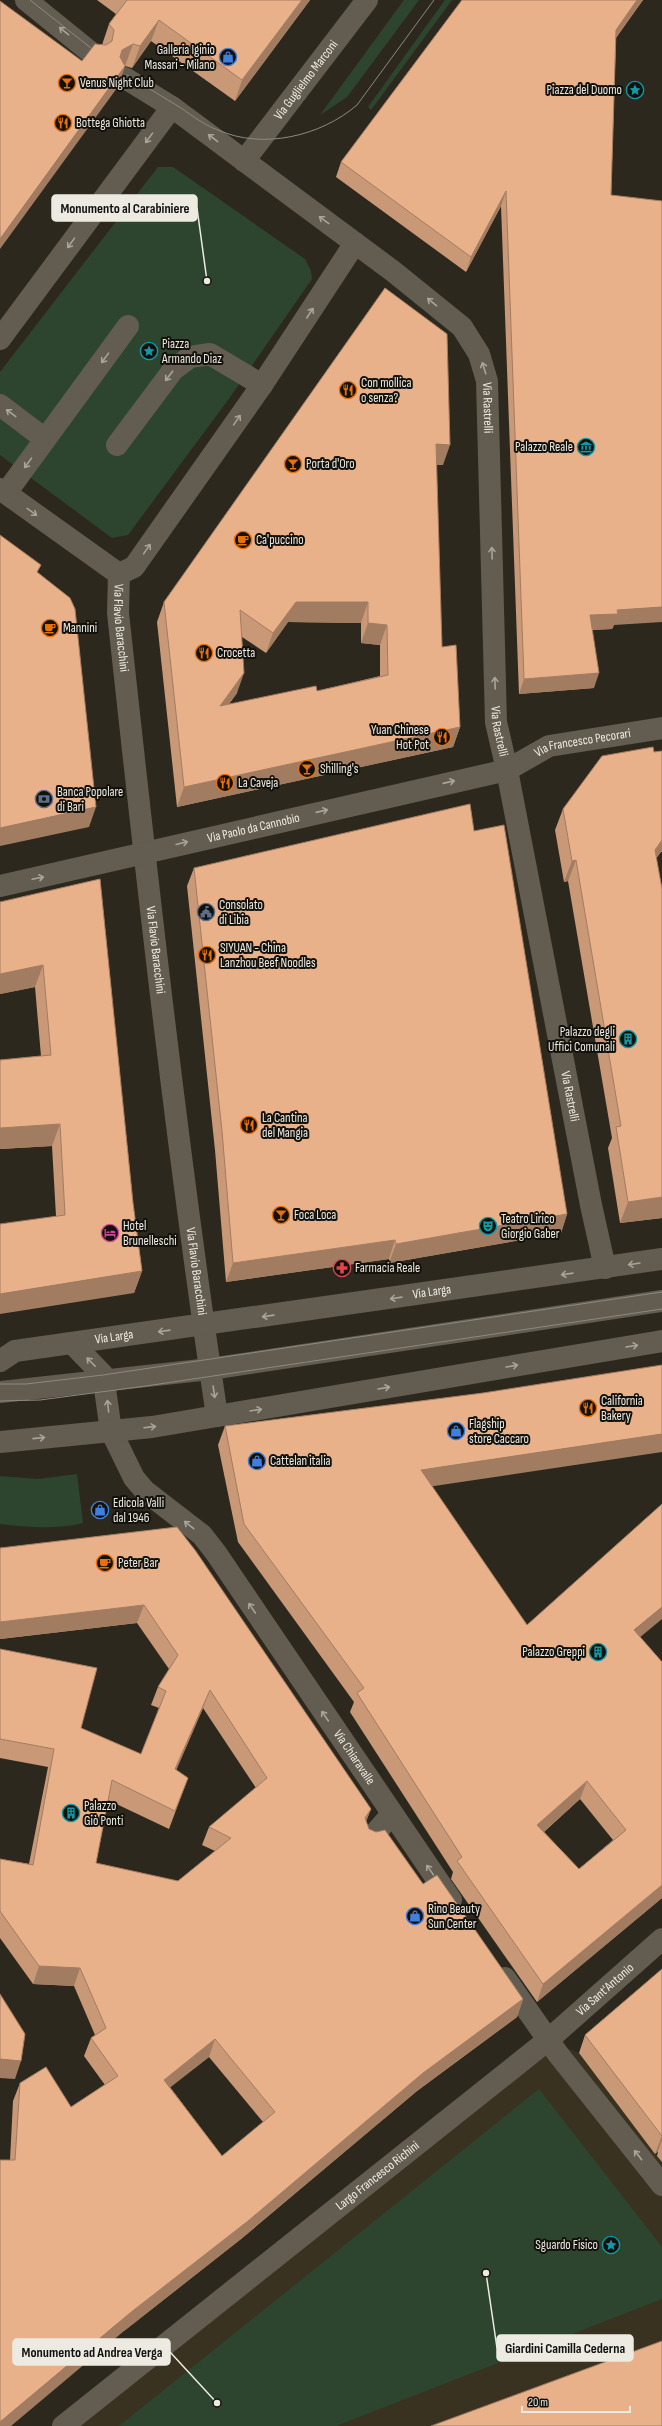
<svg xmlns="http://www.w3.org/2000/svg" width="662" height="2426" font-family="'Sofia Sans Condensed',sans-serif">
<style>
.built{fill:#393220}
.green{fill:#2d452e}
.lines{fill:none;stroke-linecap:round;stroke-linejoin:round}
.minor{stroke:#625d50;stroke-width:22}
.tram{stroke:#8d8980;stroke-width:1}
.wall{fill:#c89877;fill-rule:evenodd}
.shaded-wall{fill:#a27c61}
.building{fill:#e8b18a;stroke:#a27c61;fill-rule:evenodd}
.oneway{stroke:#a8a499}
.labels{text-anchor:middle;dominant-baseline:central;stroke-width:4;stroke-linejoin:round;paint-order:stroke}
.poi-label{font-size:13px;fill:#edeae2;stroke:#13110c;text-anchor:start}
.street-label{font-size:13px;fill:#edeae2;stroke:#13110c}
.leader{fill:none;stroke:#edeae2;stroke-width:1.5}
.callout-dot{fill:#edeae2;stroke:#13110c;stroke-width:1.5}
.callout{fill:#edeae2;stroke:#edeae2;stroke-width:1.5}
.callout-label{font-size:14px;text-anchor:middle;font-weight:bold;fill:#111}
</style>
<rect width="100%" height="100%" fill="#2d281d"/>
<path class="built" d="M548,2040L579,2053L662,2162V2426H63Z"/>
<g class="green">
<path d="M404,0H419L347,97L320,115Z"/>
<path d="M445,0H452L371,110L368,107Z"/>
<path d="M158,167H173L305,259L311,271L312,279L228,400L128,535L112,538L0,455V372Z"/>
<path d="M77,1474L83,1523C56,1530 27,1527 0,1524V1476L38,1479Z"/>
<path d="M539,2089L662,2247V2299L336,2426H119Z"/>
</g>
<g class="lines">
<g class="minor">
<path d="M26,0L94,55"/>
<path id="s1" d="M125,78L172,107L394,272L462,327L479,354L487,381L496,722L507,770L591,1205L605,1268"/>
<path id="s2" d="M244,161L367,0"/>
<path d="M0,339L172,107"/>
<path d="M0,405L45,439"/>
<path d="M117,445L173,370L190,357L210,354L262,385"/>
<path d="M0,489L119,574"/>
<path d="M6,493L128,326"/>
<path id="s3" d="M119,574L118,613C147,881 177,1149 217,1416"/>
<path d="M119,574L134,567L262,385L355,243"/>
<path id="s4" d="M0,886L507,770L549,746L662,728"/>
<path id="s5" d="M72,1343L103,1375L111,1431L134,1478L145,1491L202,1535L216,1553L451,1900"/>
<path id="s6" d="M0,1361L15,1351L662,1259"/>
<path d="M0,1392L210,1369L662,1301"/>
<path d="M0,1442L152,1427L662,1341"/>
<path d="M371,1838L391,1815"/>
<path d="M505,1978L558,2054L662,2185"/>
<path id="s7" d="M63,2426L548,2040L662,1939"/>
</g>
<g class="tram">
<path d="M30,0L96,52"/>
<path d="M127,75C145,86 163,97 181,108C193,116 204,125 218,130C263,150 321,136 357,105L434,0"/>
<path d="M0,1384H26L103,1375L662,1292"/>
<path d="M0,1401L40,1400L146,1386L662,1309"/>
</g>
</g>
<g class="wall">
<path d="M97,0H310L235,101L151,41L132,68L125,66L117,88L82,61L102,45L109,24L116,14Z"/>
<path d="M462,0H643L616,38L611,195L614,625L612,629L592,630L594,688L519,694L501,206L466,272L336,177L341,162Z"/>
<path d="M385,288L443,465H436L442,647L460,727L453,747L177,807L157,622L164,602ZM288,622L361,623V643L380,645V676L317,691L229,704L237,693L242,637L266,653Z"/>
<path d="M662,751V852H661L656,858L662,889V1218L620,1223L608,1148L612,1138L568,881L564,882L555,830L563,809L654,752Z"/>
<path d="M474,831L567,1214L561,1233L389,1263V1259L226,1282L215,1150L187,886L194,868Z"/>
<path d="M100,879L133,1203L142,1271L134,1293L56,1216L52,1146L0,1149V1060L41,1056L35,987L0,994V902Z"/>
<path d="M483,1393L432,1486L527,1625L640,1637L662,1662V1898L537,2002L451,1879L453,1872L350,1712L354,1702L238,1542L218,1445L225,1426ZM580,1799L613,1840L579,1869L544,1832Z"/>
<path d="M177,1527L371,1809L366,1821L369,1829L423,1884L523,1999L517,2017L417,2091L241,2239L124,2331L10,2160L13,2101L20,2083L71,2107L105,2085L84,2056L91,2038L95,2035L74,1986L33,1984L0,1938V1859L29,1864L48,1767L0,1758V1649L81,1728L141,1754L159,1708L151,1705L158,1687L169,1669L137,1623L0,1639V1548ZM203,1708L256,1788L209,1827L202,1845L215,1851L178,1881L96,1863L108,1800L169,1829L188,1778L176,1770ZM209,2057L263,2122L222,2156L170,2087Z"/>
<path d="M662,1969V2162L657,2156L658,2151L655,2154L579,2053L585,2035Z"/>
</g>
<g class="shaded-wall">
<path d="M302,0H310L235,101L242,80Z"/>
<path d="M637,0H643L610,45L616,30Z"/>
<path d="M159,20L151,41L132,68L140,46Z"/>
<path d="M133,44L125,66L115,71L122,50Z"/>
<path d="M125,66L117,88L0,249V239Z"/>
<path d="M506,191L501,206L466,272L471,257Z"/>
<path d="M436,444L450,445L443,465H428Z"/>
<path d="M296,602H368L361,623L288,622L266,653L273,633Z"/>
<path d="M662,607V622L614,625L612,629L584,630L590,615L617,610Z"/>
<path d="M368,623L387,625L380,645L361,643Z"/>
<path d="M244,673L237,693L213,726L220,706Z"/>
<path d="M599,673L594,688L519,694L524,679Z"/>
<path d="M460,727L453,747L177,807L184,787Z"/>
<path d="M96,807L89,827L0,846V828Z"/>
<path d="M662,840V852H661L647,871L655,850Z"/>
<path d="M576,860L568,881L564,882L572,861Z"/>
<path d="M43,965L35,987L0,994V974Z"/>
<path d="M60,1124L52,1146L0,1149V1128Z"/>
<path d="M662,1197V1218L620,1223L628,1202Z"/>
<path d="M567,1214L561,1233L389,1263L396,1244Z"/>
<path d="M395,1240L389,1259L226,1282L233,1263Z"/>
<path d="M142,1271L134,1293L0,1314V1294Z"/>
<path d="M662,1434V1452L414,1489L421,1470Z"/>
<path d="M144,1605L137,1623L0,1639V1622Z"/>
<path d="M662,1607V1619L627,1648L634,1630Z"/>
<path d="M210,1690L203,1708L169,1787L175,1769Z"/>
<path d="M587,1781L580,1799L531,1843L537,1825Z"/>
<path d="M371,1809L364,1827L365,1818Z"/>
<path d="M662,1885V1898L537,2002L543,1984Z"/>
<path d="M39,1966L80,1968L74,1986L33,1984Z"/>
<path d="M523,1999L517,2017L417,2091L241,2239L124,2331L11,2426H0V2422L130,2313L423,2073Z"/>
<path d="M215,2039L209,2057L158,2097L164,2080Z"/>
<path d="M0,2059L21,2061L15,2079L0,2078Z"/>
<path d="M662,2135V2141L658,2151L655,2154Z"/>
</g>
<g class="building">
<path d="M127,0H302L242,80L159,20L140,46L133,44L122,50L120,57L125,66L0,239V1L82,61L95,44L106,45L112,41L114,30L109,24Z"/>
<path d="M462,0H637L616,30L611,195L662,201V607L617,610L618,614L590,615L599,673L524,679L506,191L471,257L341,162Z"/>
<path d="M385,288L447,334L450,445L436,444L442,647L456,645L460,727L184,787L164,602ZM296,602H368V623L387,625L388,675L317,691L316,686L220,706L244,673L240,610L273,633Z"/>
<path d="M0,535L41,565L37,572L70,598L75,609L96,807L0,828Z"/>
<path d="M653,747L654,752L662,751V840L655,850L662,889V1197L628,1202L616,1127L621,1126L576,860L572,861L563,809L602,756Z"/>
<path d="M470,804L474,831L504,825L567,1214L396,1244L395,1240L233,1263L222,1131L194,868Z"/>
<path d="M100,879L133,1203L142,1271L0,1294V1224L65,1215L60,1124L0,1128V1060L51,1055L43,965L0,974V902Z"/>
<path d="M662,1365V1434L421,1470L527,1625L662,1504V1607L634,1630L662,1662V1885L543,1984L457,1861L462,1857L357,1693L364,1688L244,1524L225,1426L483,1393ZM587,1781L626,1830L579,1869L537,1825Z"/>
<path d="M177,1527L195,1550L371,1809L365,1818L369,1829L376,1832L385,1830L423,1884L437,1875L523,1999L423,2073L248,2221L130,2313L0,2422V2160H15L20,2083L46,2067L71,2107L118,2076L91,2038L106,2028L80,1968L39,1966L0,1911V1859L33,1865L54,1749L0,1739V1649L97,1668L81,1728L141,1754L166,1691L158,1687L178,1655L144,1605L0,1622V1548ZM210,1690L267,1778L209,1827L231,1838L178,1881L96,1863L112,1780L175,1811L188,1778L175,1769ZM215,2039L275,2112L222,2156L164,2080Z"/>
<path d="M662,1969V2136L585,2035Z"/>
<path d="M0,1994L25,2034L21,2061L0,2059Z"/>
<path d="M662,2341V2426H431Z"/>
</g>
<defs><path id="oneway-shaft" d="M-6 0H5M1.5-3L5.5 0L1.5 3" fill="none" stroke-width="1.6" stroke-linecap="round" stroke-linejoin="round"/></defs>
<g class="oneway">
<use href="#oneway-shaft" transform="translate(64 31) rotate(-141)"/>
<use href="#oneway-shaft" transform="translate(149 138) rotate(126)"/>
<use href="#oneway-shaft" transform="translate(213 138) rotate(-143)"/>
<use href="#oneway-shaft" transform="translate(324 220) rotate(-144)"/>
<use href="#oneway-shaft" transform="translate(71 243) rotate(126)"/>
<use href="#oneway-shaft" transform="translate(432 302) rotate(-141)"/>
<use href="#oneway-shaft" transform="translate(310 313) rotate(-57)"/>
<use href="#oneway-shaft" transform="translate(105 358) rotate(126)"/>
<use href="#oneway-shaft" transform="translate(484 368) rotate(-107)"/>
<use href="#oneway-shaft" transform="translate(169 376) rotate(127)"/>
<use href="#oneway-shaft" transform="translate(11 413) rotate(-143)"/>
<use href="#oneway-shaft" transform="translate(237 420) rotate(-55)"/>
<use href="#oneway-shaft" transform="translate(28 463) rotate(126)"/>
<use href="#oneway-shaft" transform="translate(32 512) rotate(36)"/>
<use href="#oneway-shaft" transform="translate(147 549) rotate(-55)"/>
<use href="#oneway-shaft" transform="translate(492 553) rotate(-92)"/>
<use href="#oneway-shaft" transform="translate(495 683) rotate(-92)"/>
<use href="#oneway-shaft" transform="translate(449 782) rotate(-13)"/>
<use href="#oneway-shaft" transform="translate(322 811) rotate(-13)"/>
<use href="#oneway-shaft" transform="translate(182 843) rotate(-14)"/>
<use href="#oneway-shaft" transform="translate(38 878) rotate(-12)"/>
<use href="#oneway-shaft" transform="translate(634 1264) rotate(171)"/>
<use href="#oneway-shaft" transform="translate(567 1274) rotate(172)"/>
<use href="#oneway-shaft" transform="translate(396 1298) rotate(172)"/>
<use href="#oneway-shaft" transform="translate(268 1316) rotate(172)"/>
<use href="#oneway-shaft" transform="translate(164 1331) rotate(172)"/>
<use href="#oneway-shaft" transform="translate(632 1346) rotate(-9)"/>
<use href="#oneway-shaft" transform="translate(91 1362) rotate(-135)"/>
<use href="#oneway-shaft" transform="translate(512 1366) rotate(-10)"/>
<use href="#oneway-shaft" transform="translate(384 1388) rotate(-10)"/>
<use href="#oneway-shaft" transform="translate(214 1392) rotate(81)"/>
<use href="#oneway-shaft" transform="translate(108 1406) rotate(-96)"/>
<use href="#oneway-shaft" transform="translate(256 1410) rotate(-9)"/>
<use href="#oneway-shaft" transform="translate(150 1427) rotate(-7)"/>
<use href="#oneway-shaft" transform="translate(39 1438) rotate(-6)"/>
<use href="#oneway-shaft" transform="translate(189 1525) rotate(-142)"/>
<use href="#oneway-shaft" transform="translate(252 1608) rotate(-124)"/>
<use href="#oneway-shaft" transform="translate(325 1716) rotate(-124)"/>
<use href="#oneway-shaft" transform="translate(430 1870) rotate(-125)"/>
<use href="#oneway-shaft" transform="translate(638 2155) rotate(-128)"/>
</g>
<defs>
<symbol id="shop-ring" viewBox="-11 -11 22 22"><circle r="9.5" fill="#13110c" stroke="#3f7fe0" stroke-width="1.5"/><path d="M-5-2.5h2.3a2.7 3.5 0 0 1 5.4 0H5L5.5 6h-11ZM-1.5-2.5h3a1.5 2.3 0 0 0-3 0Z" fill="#3f7fe0"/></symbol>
<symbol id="bar-ring" viewBox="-11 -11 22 22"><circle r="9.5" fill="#13110c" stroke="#e8710a" stroke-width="1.5"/><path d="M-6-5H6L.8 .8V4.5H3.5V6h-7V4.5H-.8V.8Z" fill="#e8710a"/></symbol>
<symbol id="sight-ring" viewBox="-11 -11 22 22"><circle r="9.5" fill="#13110c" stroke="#0f9aa8" stroke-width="1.5"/><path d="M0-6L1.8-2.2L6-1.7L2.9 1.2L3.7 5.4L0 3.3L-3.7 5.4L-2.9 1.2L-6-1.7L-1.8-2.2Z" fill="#0f9aa8"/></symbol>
<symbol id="restaurant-ring" viewBox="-11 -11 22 22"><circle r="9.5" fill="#13110c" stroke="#e8710a" stroke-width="1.5"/><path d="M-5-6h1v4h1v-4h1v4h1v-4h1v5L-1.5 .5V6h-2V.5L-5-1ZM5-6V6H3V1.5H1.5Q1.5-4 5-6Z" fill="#e8710a"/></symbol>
<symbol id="museum-ring" viewBox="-11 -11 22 22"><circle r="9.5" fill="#13110c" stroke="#0f9aa8" stroke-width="1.5"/><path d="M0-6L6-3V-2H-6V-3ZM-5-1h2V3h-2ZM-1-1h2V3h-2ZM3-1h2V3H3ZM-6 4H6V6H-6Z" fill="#0f9aa8"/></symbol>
<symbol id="cafe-ring" viewBox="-11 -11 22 22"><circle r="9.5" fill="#13110c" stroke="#e8710a" stroke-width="1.5"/><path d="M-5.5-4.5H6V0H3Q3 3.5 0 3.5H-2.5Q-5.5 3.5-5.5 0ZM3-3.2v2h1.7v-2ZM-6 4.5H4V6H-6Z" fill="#e8710a"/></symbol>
<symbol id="bank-ring" viewBox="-11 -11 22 22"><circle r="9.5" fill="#13110c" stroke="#5c6f8a" stroke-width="1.5"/><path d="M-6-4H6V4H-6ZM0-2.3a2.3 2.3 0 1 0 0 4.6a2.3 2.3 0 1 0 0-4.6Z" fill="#5c6f8a"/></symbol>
<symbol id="civic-ring" viewBox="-11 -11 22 22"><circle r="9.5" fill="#13110c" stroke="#5c6f8a" stroke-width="1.5"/><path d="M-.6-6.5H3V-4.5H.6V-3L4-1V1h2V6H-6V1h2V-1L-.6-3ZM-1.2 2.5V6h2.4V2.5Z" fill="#5c6f8a"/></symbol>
<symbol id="building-ring" viewBox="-11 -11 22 22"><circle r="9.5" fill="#13110c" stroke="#0f9aa8" stroke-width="1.5"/><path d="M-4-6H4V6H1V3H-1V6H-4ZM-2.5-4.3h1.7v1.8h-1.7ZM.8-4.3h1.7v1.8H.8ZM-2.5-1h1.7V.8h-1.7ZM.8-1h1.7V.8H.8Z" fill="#0f9aa8"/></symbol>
<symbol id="theatre-ring" viewBox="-11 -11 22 22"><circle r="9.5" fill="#13110c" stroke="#0f9aa8" stroke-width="1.5"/><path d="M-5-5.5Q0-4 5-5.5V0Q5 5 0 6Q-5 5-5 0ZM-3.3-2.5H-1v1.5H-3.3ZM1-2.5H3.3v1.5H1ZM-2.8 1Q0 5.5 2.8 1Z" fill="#0f9aa8"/></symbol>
<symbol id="hotel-ring" viewBox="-11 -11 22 22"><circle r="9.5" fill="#13110c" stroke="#d1479c" stroke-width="1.5"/><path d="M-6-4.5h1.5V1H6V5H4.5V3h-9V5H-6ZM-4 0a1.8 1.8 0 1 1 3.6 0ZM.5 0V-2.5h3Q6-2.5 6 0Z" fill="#d1479c"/></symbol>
<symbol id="pharmacy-ring" viewBox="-11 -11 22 22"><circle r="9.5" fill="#13110c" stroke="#e0444e" stroke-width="1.5"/><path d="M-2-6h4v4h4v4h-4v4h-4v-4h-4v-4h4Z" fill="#e0444e"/></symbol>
</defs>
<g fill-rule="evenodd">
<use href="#shop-ring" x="218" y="47" width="20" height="20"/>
<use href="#bar-ring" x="57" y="73" width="20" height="20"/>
<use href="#sight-ring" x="625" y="80" width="20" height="20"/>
<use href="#restaurant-ring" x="53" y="113" width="20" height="20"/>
<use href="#sight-ring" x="139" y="341" width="20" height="20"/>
<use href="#restaurant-ring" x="338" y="380" width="20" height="20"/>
<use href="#museum-ring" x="576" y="437" width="20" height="20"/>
<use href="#bar-ring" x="283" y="454" width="20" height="20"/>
<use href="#cafe-ring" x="233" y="530" width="20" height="20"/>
<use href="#cafe-ring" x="40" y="618" width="20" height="20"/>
<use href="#restaurant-ring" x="194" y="643" width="20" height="20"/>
<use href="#restaurant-ring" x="432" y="727" width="20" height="20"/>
<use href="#bar-ring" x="297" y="759" width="20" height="20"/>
<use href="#restaurant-ring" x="215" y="773" width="20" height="20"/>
<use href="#bank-ring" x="34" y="789" width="20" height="20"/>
<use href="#civic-ring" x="196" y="902" width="20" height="20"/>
<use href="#restaurant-ring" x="197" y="945" width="20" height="20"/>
<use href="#building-ring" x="618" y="1029" width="20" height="20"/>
<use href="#restaurant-ring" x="239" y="1115" width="20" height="20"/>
<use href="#bar-ring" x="271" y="1205" width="20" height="20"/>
<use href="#theatre-ring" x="478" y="1216" width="20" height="20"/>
<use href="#hotel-ring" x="100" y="1223" width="20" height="20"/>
<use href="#pharmacy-ring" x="332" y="1258" width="20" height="20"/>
<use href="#restaurant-ring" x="578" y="1398" width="20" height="20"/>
<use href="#shop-ring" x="446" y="1421" width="20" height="20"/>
<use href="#shop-ring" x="247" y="1451" width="20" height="20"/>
<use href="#shop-ring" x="90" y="1500" width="20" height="20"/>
<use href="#cafe-ring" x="95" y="1553" width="20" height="20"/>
<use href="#building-ring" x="588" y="1642" width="20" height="20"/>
<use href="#building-ring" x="61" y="1803" width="20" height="20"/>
<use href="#shop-ring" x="405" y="1906" width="20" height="20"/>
<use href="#sight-ring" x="601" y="2235" width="20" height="20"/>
</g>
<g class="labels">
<g class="poi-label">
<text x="215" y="50" text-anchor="end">Galleria Iginio<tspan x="215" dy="15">Massari - Milano</tspan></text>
<text x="80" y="83">Venus Night Club</text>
<text x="622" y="90" text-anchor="end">Piazza del Duomo</text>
<text x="76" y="123">Bottega Ghiotta</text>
<text x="162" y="344">Piazza<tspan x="162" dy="15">Armando Diaz</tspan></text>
<text x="361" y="383">Con mollica<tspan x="361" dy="15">o senza?</tspan></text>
<text x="573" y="447" text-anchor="end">Palazzo Reale</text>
<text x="306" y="464">Porta d'Oro</text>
<text x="256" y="540">Ca'puccino</text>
<text x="63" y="628">Mannini</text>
<text x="217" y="653">Crocetta</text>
<text x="429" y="730" text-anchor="end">Yuan Chinese<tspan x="429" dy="15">Hot Pot</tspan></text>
<text x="320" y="769">Shilling's</text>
<text x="238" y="783">La Caveja</text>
<text x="57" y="792">Banca Popolare<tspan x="57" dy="15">di Bari</tspan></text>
<text x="219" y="905">Consolato<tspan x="219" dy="15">di Libia</tspan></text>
<text x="220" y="948">SIYUAN - China<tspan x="220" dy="15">Lanzhou Beef Noodles</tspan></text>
<text x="615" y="1032" text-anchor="end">Palazzo degli<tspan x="615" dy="15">Uffici Comunali</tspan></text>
<text x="262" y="1118">La Cantina<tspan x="262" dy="15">del Mangia</tspan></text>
<text x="294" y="1215">Foca Loca</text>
<text x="501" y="1219">Teatro Lirico<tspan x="501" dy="15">Giorgio Gaber</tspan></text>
<text x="123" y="1226">Hotel<tspan x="123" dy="15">Brunelleschi</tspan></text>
<text x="355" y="1268">Farmacia Reale</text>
<text x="601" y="1401">California<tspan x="601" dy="15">Bakery</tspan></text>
<text x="469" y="1424">Flagship<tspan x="469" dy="15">store Caccaro</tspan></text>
<text x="270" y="1461">Cattelan italia</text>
<text x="113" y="1503">Edicola Valli<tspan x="113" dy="15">dal 1946</tspan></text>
<text x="118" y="1563">Peter Bar</text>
<text x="585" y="1652" text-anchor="end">Palazzo Greppi</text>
<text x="84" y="1806">Palazzo<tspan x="84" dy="15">Giò Ponti</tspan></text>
<text x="428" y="1909">Rino Beauty<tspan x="428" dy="15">Sun Center</tspan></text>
<text x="598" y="2245" text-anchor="end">Sguardo Fisico</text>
</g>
<g class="street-label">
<text stroke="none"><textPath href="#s2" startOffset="102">Via Guglielmo Marconi</textPath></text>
<text stroke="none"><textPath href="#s1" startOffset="506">Via Rastrelli</textPath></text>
<text stroke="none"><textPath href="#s3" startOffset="54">Via Flavio Baracchini</textPath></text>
<text stroke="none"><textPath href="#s1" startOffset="830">Via Rastrelli</textPath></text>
<text stroke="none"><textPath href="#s4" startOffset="602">Via Francesco Pecorari</textPath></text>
<text stroke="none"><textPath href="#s4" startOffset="260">Via Paolo da Cannobio</textPath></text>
<text stroke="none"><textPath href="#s3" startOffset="378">Via Flavio Baracchini</textPath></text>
<text stroke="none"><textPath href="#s1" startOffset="1202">Via Rastrelli</textPath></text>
<text stroke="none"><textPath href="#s3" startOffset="702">Via Flavio Baracchini</textPath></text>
<text stroke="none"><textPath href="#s6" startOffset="439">Via Larga</textPath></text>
<text stroke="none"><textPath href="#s6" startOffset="118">Via Larga</textPath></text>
<text stroke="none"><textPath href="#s5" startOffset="512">Via Chiaravalle</textPath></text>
<text stroke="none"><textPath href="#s7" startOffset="696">Via Sant'Antonio</textPath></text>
<text stroke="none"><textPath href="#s7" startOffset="402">Largo Francesco Richini</textPath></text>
</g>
</g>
<path class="leader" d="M207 281L197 208M486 2273L497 2348M217 2403L170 2352"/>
<g class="callout-dot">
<circle cx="207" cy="281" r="4"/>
<circle cx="486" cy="2273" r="4"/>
<circle cx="217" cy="2403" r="4"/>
</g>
<g class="callout">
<rect x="52" y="195" width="145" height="26" rx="4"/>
<rect x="497" y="2335" width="136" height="26" rx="4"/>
<rect x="13" y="2339" width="157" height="26" rx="4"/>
</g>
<g class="callout-label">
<text x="125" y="213">Monumento al Carabiniere</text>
<text x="565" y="2353">Giardini Camilla Cederna</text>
<text x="92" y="2357">Monumento ad Andrea Verga</text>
</g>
<path d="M522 2406v6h108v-6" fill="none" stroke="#edeae2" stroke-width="2"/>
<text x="528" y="2406" font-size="12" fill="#edeae2" stroke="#13110c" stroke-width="3" paint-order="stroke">20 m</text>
</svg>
